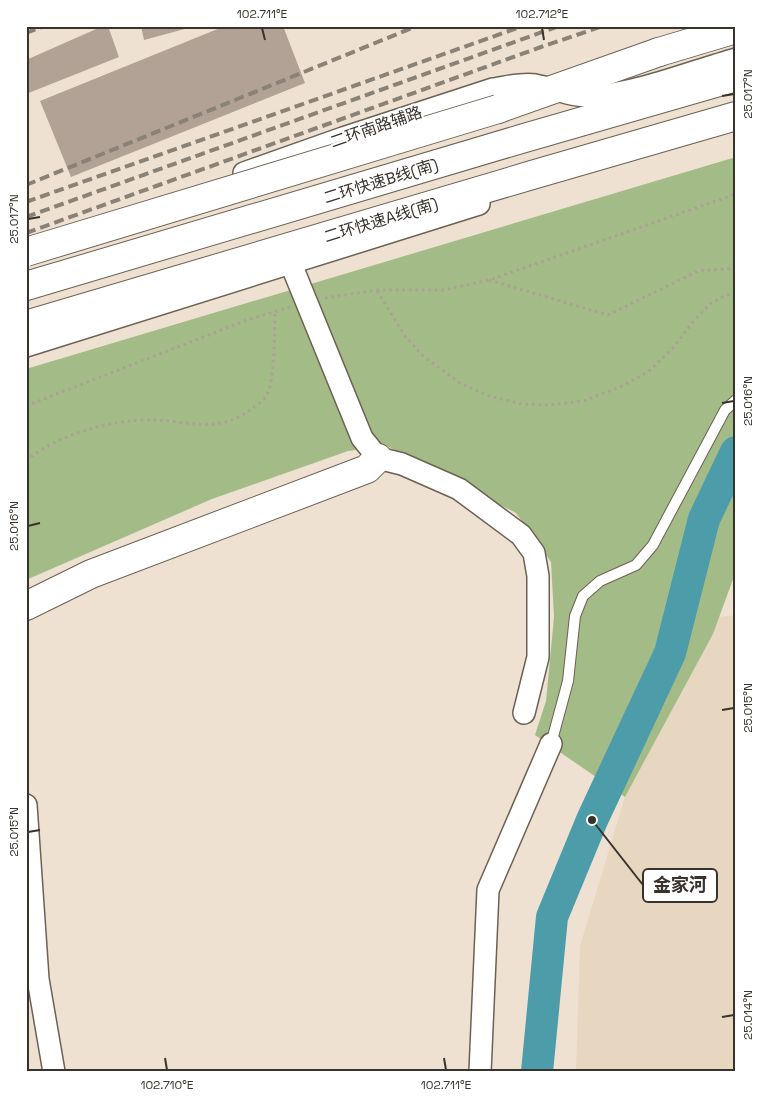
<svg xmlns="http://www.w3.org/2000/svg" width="762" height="1098" font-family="'Space Grotesk','Noto Sans SC',sans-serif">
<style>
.built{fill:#e7d7c0}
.green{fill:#a3bc87}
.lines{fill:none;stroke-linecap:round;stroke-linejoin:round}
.river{stroke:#4d9ca9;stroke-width:32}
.building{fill:#b2a296}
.lane-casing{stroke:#6c6153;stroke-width:12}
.street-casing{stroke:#6c6153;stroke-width:24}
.secondary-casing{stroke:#6c6153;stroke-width:30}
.highway-casing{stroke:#6c6153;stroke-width:30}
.path{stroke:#aaa093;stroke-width:3;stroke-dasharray:2.5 4;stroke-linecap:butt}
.lane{stroke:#fff;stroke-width:10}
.street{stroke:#fff;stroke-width:21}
.secondary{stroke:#fff;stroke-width:28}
.highway{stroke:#fff;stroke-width:28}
.rail{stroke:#8a8177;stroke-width:4;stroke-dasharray:10 5;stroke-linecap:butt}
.highway-bridge-casing{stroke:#6c6153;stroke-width:30;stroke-linecap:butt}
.highway-bridge{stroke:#fff;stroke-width:28}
.ticks{fill:none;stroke:#38332d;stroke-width:2}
.labels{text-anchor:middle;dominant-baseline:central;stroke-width:4.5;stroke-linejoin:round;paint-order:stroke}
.street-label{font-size:16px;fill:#38332d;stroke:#fff}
.leader{fill:none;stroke:#38332d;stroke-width:2}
.callout-dot{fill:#38332d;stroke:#fff;stroke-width:2}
.callout{fill:#fff;stroke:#38332d;stroke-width:2}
.callout-label{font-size:18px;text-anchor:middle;font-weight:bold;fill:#38332d}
.neatline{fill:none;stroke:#38332d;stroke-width:2}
.ticks-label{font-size:12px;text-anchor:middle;fill:#38332d}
</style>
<rect width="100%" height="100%" fill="#eee1d1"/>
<path class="built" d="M736,615V1072H576L580,946L625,797L713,634L719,617Z"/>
<path class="green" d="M736,157V571L713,634L625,797L535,735L546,701L554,617L551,562L516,513L387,446L348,451L212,499L26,580V369Z"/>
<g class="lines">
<path class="river" d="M537,1072L552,917L592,820L670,653L704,519L736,452"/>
</g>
<g class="building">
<path d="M103,26H108L119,57L26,94V60Z"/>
<path d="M141,26H192V27L144,40Z"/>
<path d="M225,26H283L305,83L71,177L40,101Z"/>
</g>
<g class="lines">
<defs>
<path id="lane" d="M551,744L568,681L575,616L583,596L600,581L636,565L653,545L725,410L736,400"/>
<g id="street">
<path d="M244,173L343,138L493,89C507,87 521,83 535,85C557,89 572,97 595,96C639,93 693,71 736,59"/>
<path d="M291,264L362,438L378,458L402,464L459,489L521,535L534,553L538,576V657L524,713"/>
<path d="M26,346L479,204"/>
<path d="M26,805L38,979L54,1072"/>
<path d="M480,1072L488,890L551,744"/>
</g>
<g id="secondary">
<path d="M659,52L736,29"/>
<path d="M26,606L91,574L367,469L378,458"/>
</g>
<g id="highway">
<path d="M498,109L659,52"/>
<path d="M26,286L521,139L736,77"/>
<path d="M26,325L532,175L736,116"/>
</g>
</defs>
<use href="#lane" class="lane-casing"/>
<use href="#street" class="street-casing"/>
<use href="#secondary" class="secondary-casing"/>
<use href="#highway" class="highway-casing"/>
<g class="path">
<path d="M489,280L608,315L698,271L736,268"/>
<path d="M377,291L405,336L423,356L460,383L489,396L522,404L549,405L583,401L620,387L648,372L673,348L692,323L710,304L726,295L736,294"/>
<path d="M325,298L377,290H444L489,280L736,194"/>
<path d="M26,406L247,320L290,307"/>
<path d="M26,461C56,436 101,423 139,420C182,417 214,438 253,408C256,405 262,402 265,398C276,383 274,332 275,312"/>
</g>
<use href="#lane" class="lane"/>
<use href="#street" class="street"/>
<use href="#secondary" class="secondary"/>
<use href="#highway" class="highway"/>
<g class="rail">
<path d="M26,33L44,26"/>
<path d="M26,185L417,26"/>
<path d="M26,202L523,26"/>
<path d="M26,217L559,26"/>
<path d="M26,233L541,47L603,26"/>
</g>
<defs>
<path id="highway-bridge" d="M26,252L498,109"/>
</defs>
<use href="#highway-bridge" class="highway-bridge-casing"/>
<use href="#highway-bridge" class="highway-bridge"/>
</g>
<path class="ticks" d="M262,28L265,40M542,28L544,40M722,96L734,94M28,219L40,217M722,403L734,401M28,526L40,523M722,710L734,708M28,832L40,830M722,1017L734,1015M165,1058L167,1070M444,1058L446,1070"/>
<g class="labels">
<g class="street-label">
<text transform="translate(376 127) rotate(-19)">二环南路辅路</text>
<text transform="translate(381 181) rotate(-17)">二环快速B线(南)</text>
<text transform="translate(381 220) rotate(-17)">二环快速A线(南)</text>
</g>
</g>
<path class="leader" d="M592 820L643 885"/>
<circle class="callout-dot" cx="592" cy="820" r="5"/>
<rect class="callout" x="643" y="869" width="74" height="33" rx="5"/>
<g class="callout-label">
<text x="680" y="891">金家河</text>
</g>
<rect width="762" height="1098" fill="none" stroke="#ffffff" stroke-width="55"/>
<rect x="28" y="28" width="706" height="1042" class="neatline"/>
<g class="ticks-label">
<text x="262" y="18">102.711°E</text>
<text x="542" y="18">102.712°E</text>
<text transform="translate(748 94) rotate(-90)" y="4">25.017°N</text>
<text transform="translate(14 219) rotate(-90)" y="4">25.017°N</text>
<text transform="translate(748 401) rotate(-90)" y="4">25.016°N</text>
<text transform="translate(14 526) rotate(-90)" y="4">25.016°N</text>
<text transform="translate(748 708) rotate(-90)" y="4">25.015°N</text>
<text transform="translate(14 832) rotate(-90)" y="4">25.015°N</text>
<text transform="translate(748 1015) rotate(-90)" y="4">25.014°N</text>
<text x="167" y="1089">102.710°E</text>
<text x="446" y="1089">102.711°E</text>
</g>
</svg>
